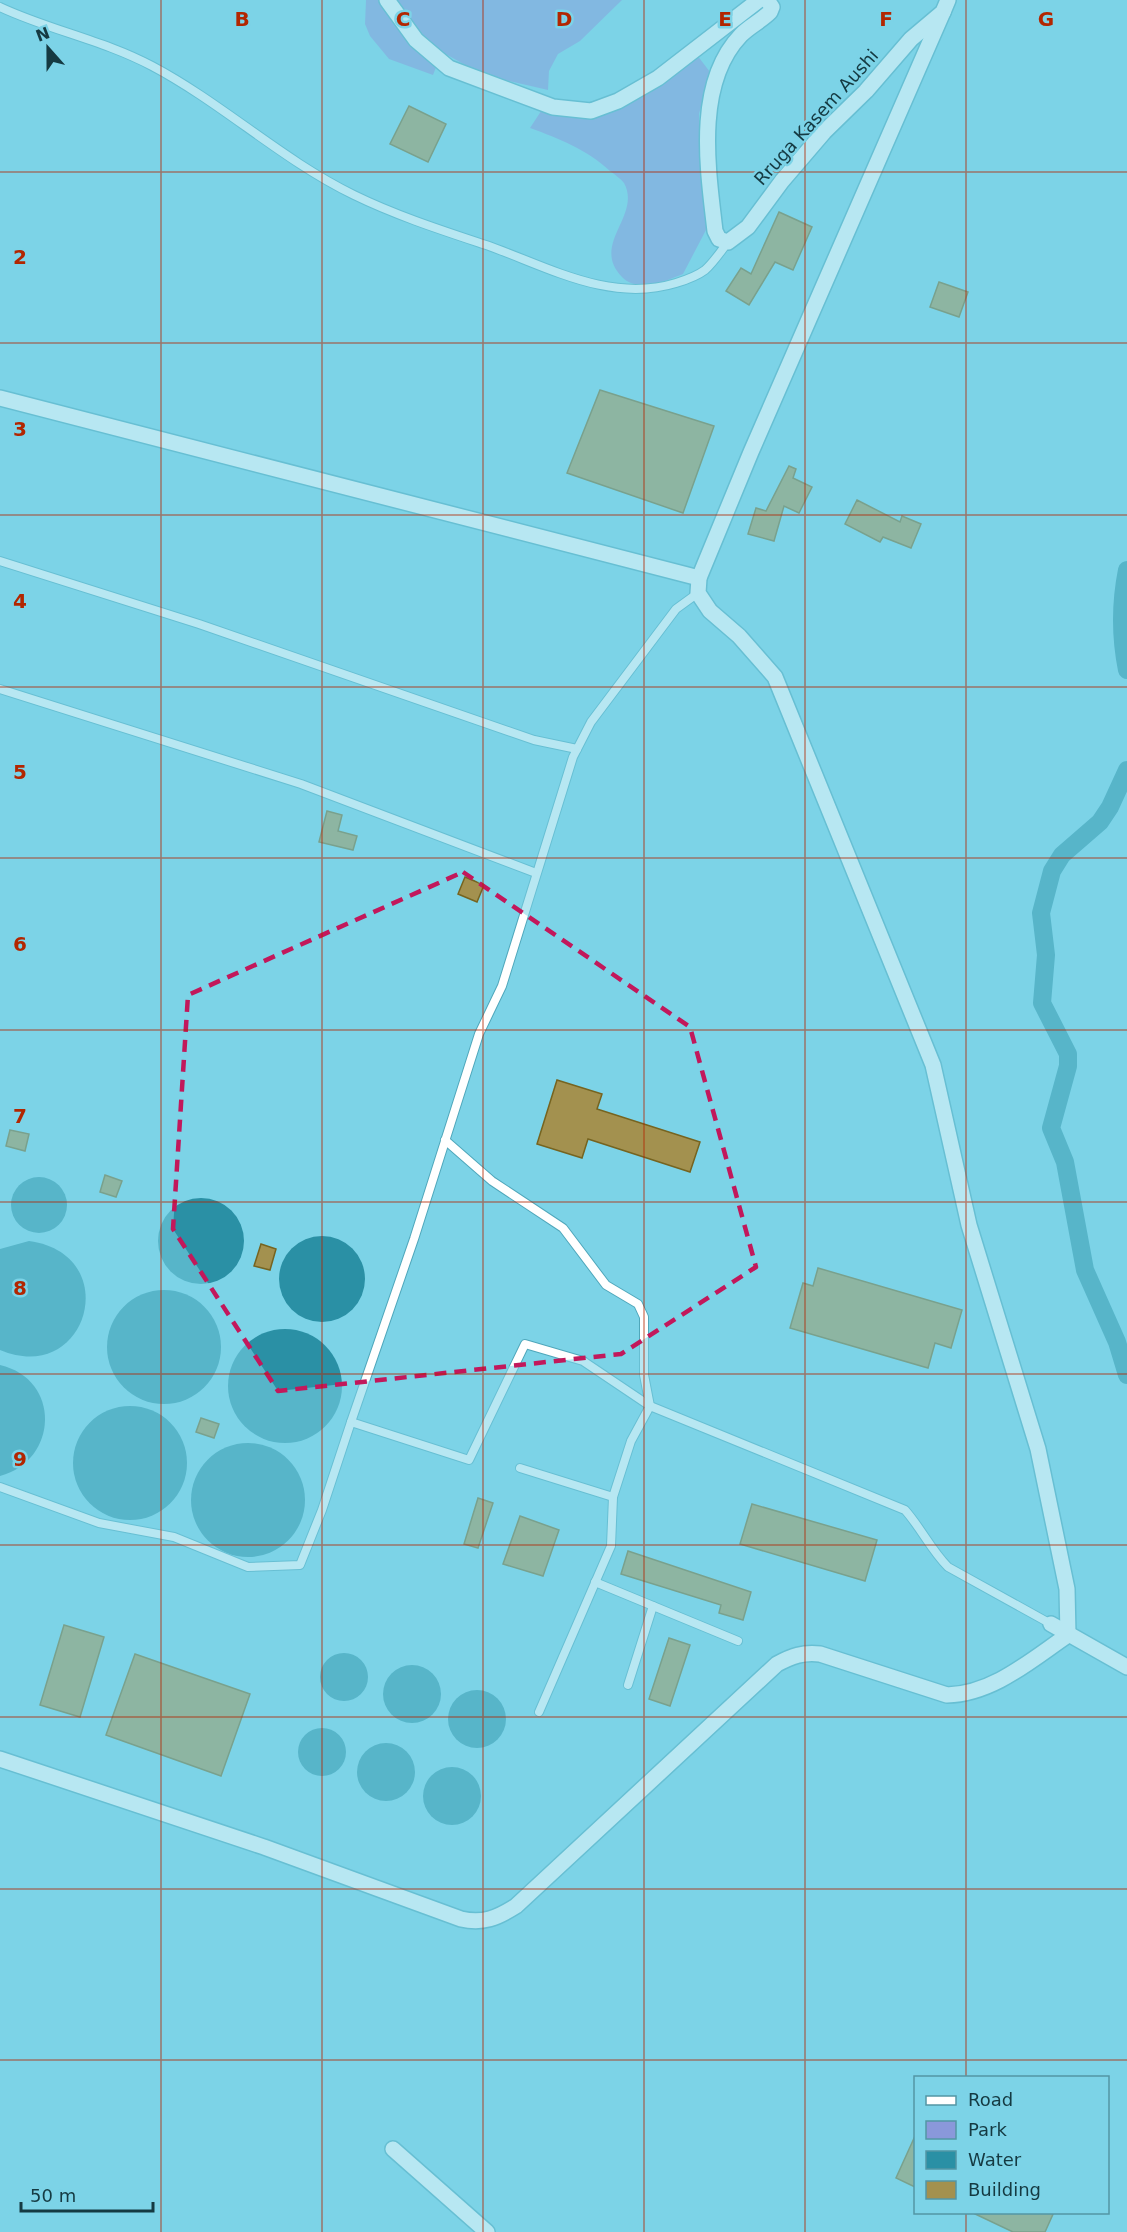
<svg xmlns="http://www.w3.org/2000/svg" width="1127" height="2232" font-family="'DejaVu Sans',sans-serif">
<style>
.green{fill:#8a98da}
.water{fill:#2a90a5}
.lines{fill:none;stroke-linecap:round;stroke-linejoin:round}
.canal{stroke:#2a90a5;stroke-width:18}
.building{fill:#a3914f;stroke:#766420;stroke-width:1.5}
.service-casing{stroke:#4fa7bb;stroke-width:10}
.minor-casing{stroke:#4fa7bb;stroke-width:18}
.service{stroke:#fff;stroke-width:8}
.minor{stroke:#fff;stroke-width:15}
.marked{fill:none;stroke:#c2185b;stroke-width:4.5;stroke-dasharray:12 8;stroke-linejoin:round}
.grid{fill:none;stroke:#b22600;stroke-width:1.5;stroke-opacity:0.55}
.labels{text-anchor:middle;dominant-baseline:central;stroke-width:5;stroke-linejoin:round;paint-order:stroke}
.street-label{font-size:18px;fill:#153a42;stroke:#7cd3e7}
.grid-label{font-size:20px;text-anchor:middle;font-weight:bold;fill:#b22600;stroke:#7cd3e7;stroke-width:5;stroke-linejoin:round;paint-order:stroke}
</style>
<rect width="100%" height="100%" fill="#7cd3e7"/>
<g class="green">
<path d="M366,0H622L580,41L558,54L549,71L548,90L483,75L442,52L433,75L389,59L370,36L365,24Z"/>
<path d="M697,55L710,72L699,114V155L706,203V230L683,274C666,281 637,293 622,277C590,244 642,216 624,183C621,179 614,174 610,171C586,149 560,139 530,128L547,102L617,108L636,99Z"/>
</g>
<g class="water">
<circle cx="39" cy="1205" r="28"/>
<circle cx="201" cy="1241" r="43"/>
<circle cx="322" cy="1279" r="43"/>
<path d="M29,1241C125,1254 88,1387 0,1350V1249Z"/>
<circle cx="164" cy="1347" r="57"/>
<circle cx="285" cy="1386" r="57"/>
<path d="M0,1365C61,1379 59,1460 0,1476Z"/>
<circle cx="130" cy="1463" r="57"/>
<circle cx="248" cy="1500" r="57"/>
<circle cx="344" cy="1677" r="24"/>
<circle cx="412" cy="1694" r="29"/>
<circle cx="477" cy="1719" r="29"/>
<circle cx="322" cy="1752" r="24"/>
<circle cx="386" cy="1772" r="29"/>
<circle cx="452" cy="1796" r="29"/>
</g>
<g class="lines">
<g class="canal">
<path d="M1127,570C1120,605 1120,635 1127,670"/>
<path d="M1127,770L1110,807L1100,822L1062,855L1052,871L1041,913L1046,955L1042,1003L1068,1054V1066L1051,1128L1065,1162L1085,1270L1117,1342L1127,1375"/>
</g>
</g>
<g class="building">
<path d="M409,106L446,124L428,162L390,144Z"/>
<path d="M779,212L812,227L793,270L775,262L749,305L726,291L741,268L751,274Z"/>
<path d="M939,282L968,292L959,317L930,307Z"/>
<path d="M600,390L714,426L683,513L567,473Z"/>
<path d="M789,466L796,469L793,478L812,487L799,513L784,506L774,541L748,534L756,508L766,511Z"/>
<path d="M857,500L900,522L902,516L921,524L911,548L883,537L880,542L845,524Z"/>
<path d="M327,811L342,815L338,831L357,836L353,850L319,842Z"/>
<path d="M465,877L484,885L477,902L458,894Z"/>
<path d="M557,1080L602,1094L597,1109L700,1142L690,1172L588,1139L582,1158L537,1144Z"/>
<path d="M10,1130L29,1134L25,1151L6,1146Z"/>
<path d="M105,1175L122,1181L116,1197L100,1192Z"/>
<path d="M261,1244L276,1249L270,1270L254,1266Z"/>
<path d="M818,1268L962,1310L951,1348L935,1343L928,1368L790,1328L803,1283L813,1286Z"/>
<path d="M201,1418L219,1424L214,1438L196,1432Z"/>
<path d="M478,1498L493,1503L478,1548L464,1544Z"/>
<path d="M752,1504L877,1540L865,1581L740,1544Z"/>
<path d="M520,1516L559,1530L543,1576L503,1564Z"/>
<path d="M628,1551L751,1592L743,1620L719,1613L721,1605L621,1574Z"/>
<path d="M64,1625L104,1637L80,1717L40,1705Z"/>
<path d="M669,1638L690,1645L670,1706L649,1699Z"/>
<path d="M135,1654L250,1694L221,1776L106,1735Z"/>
<path d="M915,2136V2187L896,2178Z"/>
<path d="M971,2212H1054L1045,2232H1013Z"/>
</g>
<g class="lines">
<defs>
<g id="service">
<path d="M0,7C49,30 103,40 152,66C222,103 282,160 354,195C397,216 444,231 489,246C550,268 611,303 676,283C686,280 697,276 705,270C714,262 721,251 728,242"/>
<path d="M0,561L199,624L534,740L577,749"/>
<path d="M0,689L301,784L536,873"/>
<path d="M445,1140L492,1181L563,1228L606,1285L638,1304L644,1317V1375L650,1406L631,1441L613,1497L611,1546L539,1712"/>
<path d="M351,1422L414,1239L479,1034L502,986L573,757L591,722L676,609L698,593"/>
<path d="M520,1468L613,1497"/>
<path d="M0,1487L99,1523L174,1537L248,1567L300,1565L322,1510L351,1422L469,1460L525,1344L583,1361L650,1406L905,1510C921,1528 931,1550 948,1567L1051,1624"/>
<path d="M595,1582L738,1641"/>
<path d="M628,1685L653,1606"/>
</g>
<g id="minor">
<path d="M387,0L416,40L449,68L553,107L591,111L618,101L658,78L759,0"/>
<path d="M767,0L772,7L770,12C761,21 750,26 741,35C694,84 708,170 715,231L719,239L728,242L748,227L782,181L824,132L866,91L911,39L943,12L948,0"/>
<path d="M0,398L699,578"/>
<path d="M1051,1624L1127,1667"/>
<path d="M0,1759L264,1847L461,1919C483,1924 497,1918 516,1906L777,1664C792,1656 803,1652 820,1654L947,1695C993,1694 1031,1660 1068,1635L1067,1589L1038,1449L969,1225L933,1065L775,677L739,636L710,611L698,593L699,578L751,452L943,12"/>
<path d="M393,2149L487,2232"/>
</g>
</defs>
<use href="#service" class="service-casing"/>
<use href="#minor" class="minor-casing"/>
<use href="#service" class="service"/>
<use href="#minor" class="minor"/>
</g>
<path d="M0 0H1127V2232H0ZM463,872L690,1027L756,1267L621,1354L278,1391L173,1229L188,995Z" fill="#7cd3e7" fill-opacity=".55" fill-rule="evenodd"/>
<path class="marked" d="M463,872L690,1027L756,1267L621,1354L278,1391L173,1229L188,995Z"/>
<path class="grid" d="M161,0V2232M322,0V2232M483,0V2232M644,0V2232M805,0V2232M966,0V2078M0,172H1127M0,343H1127M0,515H1127M0,687H1127M0,858H1127M0,1030H1127M0,1202H1127M0,1374H1127M0,1545H1127M0,1717H1127M0,1889H1127M0,2060H1127M966,2212V2232"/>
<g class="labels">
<g class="street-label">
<text transform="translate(816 117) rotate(-48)">Rruga Kasem Aushi</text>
</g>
</g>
<g class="grid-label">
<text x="242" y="26">B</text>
<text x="403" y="26">C</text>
<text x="564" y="26">D</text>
<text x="725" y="26">E</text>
<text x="886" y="26">F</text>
<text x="1046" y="26">G</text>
<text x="20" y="264">2</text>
<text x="20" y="436">3</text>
<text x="20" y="608">4</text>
<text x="20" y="779">5</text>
<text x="20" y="951">6</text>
<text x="20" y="1123">7</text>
<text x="20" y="1295">8</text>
<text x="20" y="1466">9</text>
</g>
<rect x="914" y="2076" width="195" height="138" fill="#7cd3e7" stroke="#5396a5" stroke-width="1.5"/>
<rect x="926" y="2096" width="30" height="9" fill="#ffffff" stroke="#5396a5" stroke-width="1.5"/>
<text x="968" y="2106" font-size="18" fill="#153a42">Road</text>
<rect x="926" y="2121" width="30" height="18" fill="#8a98da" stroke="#5396a5" stroke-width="1.5"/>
<text x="968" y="2136" font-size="18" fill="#153a42">Park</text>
<rect x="926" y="2151" width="30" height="18" fill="#2a90a5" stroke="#5396a5" stroke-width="1.5"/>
<text x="968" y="2166" font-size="18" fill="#153a42">Water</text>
<rect x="926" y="2181" width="30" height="18" fill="#a3914f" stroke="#5396a5" stroke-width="1.5"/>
<text x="968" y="2196" font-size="18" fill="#153a42">Building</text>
<g transform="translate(48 48) rotate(339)" stroke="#7cd3e7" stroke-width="4.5" paint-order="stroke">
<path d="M0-4.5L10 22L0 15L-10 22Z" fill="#153a42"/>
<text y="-9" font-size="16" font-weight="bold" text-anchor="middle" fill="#153a42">N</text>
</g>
<path d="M21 2202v9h132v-9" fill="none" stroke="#153a42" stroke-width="3"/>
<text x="30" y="2202" font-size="18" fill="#153a42" stroke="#7cd3e7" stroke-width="4.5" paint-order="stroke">50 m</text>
</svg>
